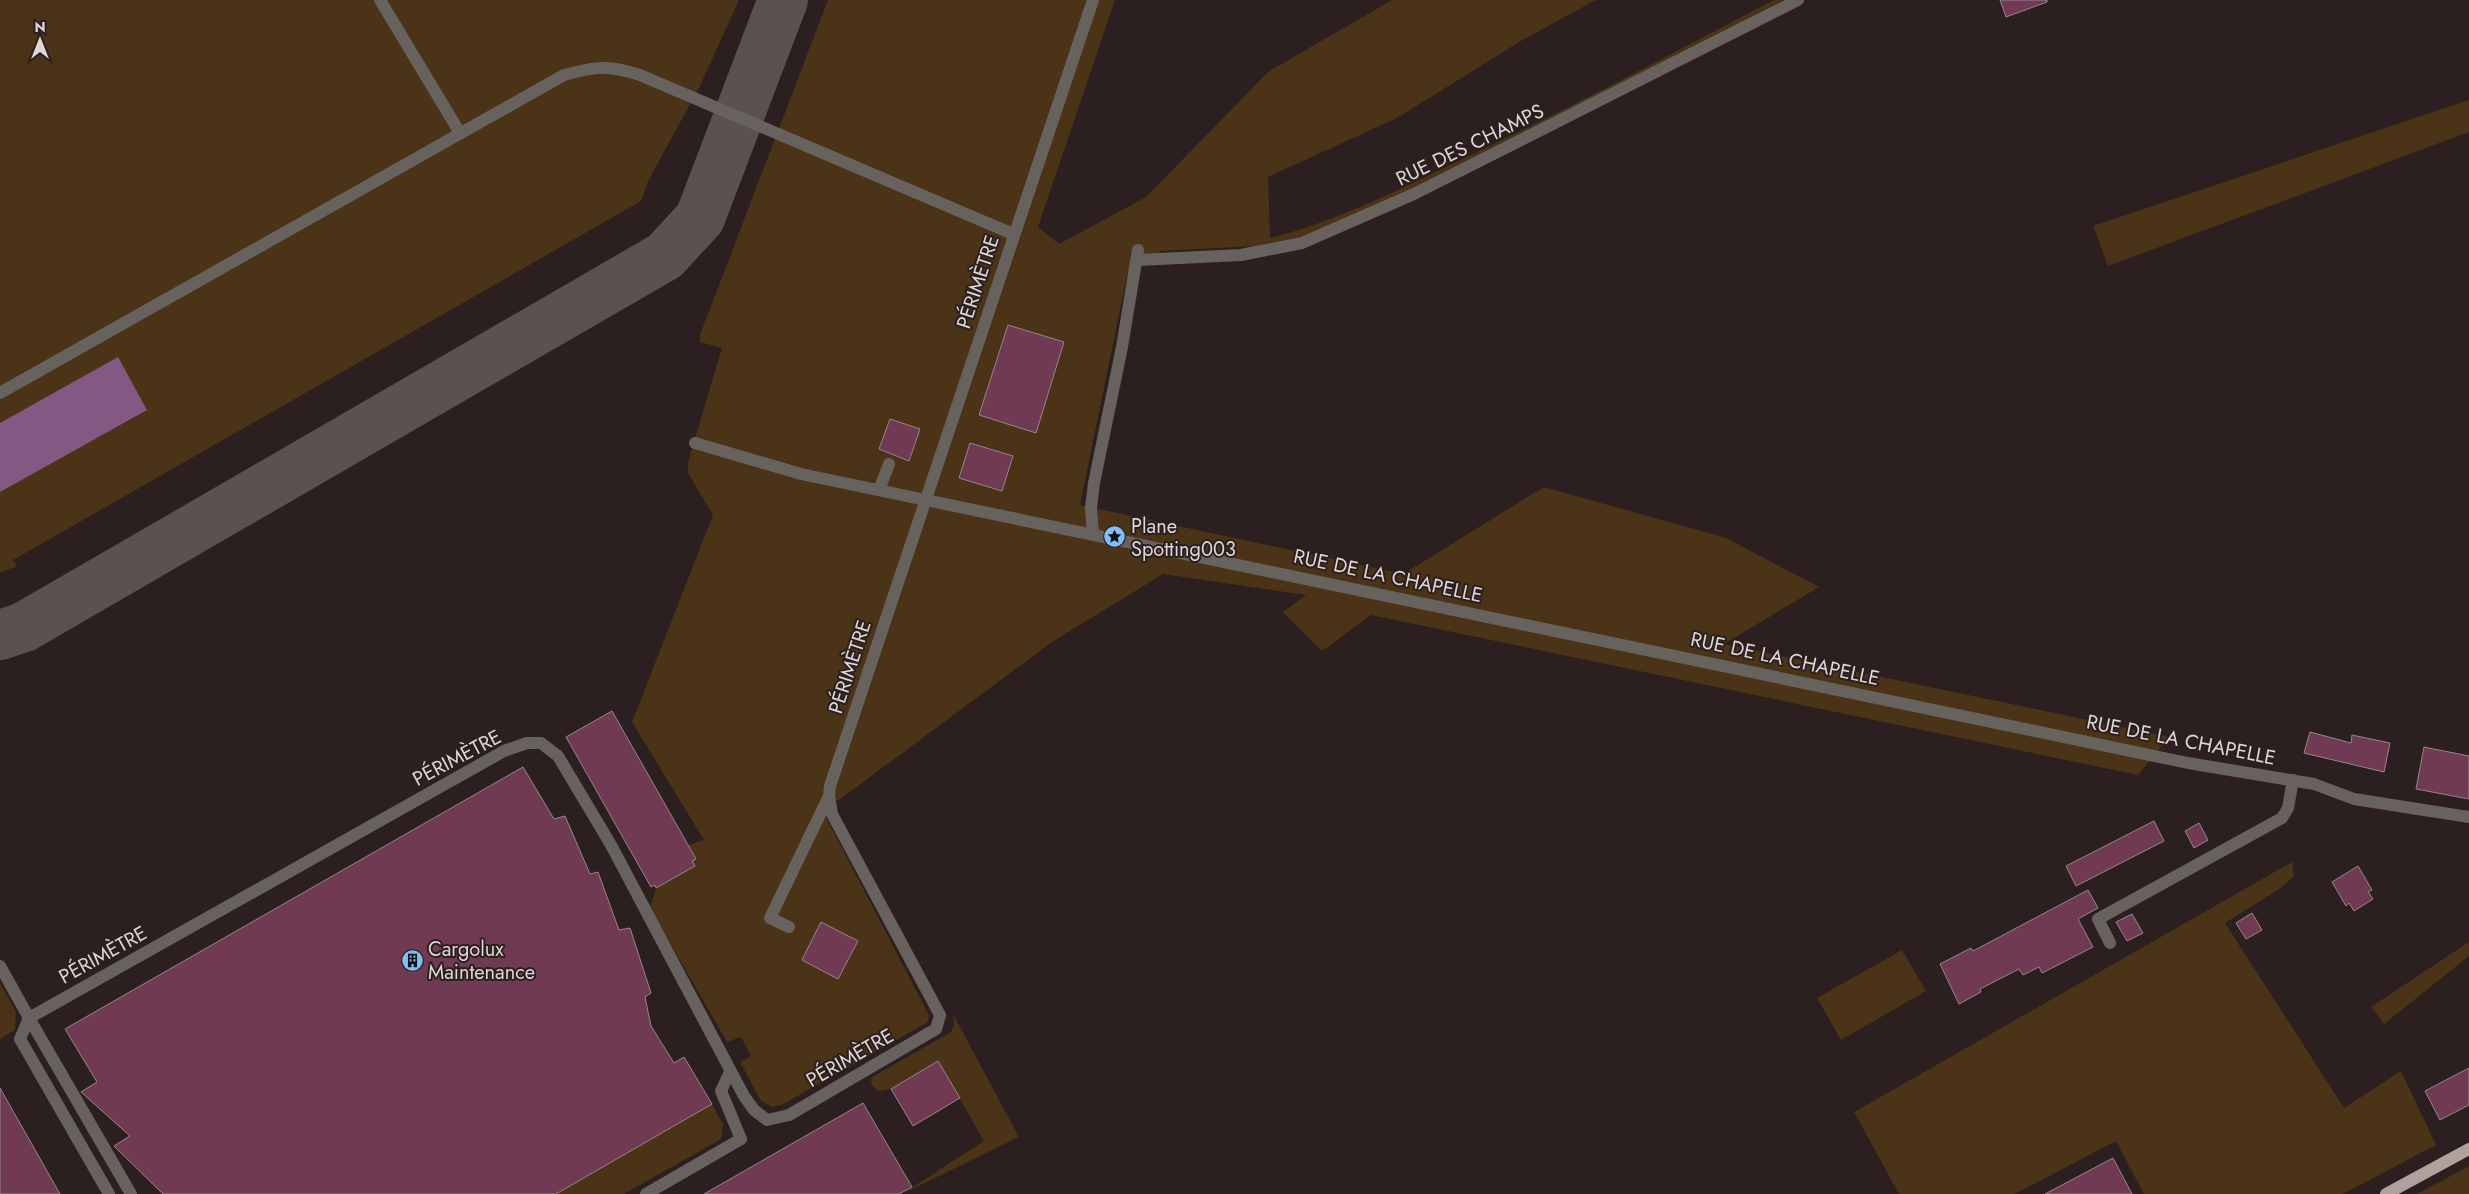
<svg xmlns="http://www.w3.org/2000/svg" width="2469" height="1194" font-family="Jost,sans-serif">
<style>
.green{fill:#4a3317}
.water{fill:#835883}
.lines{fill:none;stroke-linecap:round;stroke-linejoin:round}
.taxiway{stroke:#5c5050;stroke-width:50}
.building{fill:#713a53;stroke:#96868c}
.minor{stroke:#68625f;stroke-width:12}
.major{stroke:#afa29c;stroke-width:12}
.labels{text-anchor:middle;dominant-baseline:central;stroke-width:4;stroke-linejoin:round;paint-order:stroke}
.street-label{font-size:20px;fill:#dfd6d6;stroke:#2c1f1f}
.poi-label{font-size:20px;fill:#dfd6d6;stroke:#2c1f1f;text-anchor:start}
</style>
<rect width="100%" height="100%" fill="#2c1f1f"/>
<g class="green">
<path d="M0,0H739L699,88L648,181L641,201L13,560L17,566L0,573Z"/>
<path d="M828,0H1115L1038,227L1059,244L1146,197L1268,72L1392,0H1596L1519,42L1397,118L1268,177L1270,238C1331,223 1390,194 1446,167C1557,115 1665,57 1774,0H1783L1604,94L1430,182L1301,237L1256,246L1160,251L1159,258L1138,260L1127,276L1080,505L1403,574L1544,487L1726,538L1819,587L1724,644L2169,737L2138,775L1371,615L1322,651L1283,612L1306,595L1163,574L1052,642L839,800L818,802L929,1015L928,1022L782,1105L772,1107L761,1101L740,1062L751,1056L741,1037L727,1042L650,908L656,888L695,866L692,861L696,859L688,845L704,840L632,722L713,515L688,473V462L722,348L700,342V335Z"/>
<path d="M2469,100V132L2108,266L2093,226Z"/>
<path d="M2292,862L2294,876L2278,890L2225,923L2344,1108L2401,1071L2436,1145L2343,1194H2144L2116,1141L2015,1194H1899L1854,1112Z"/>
<path d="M2469,942V956L2384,1024L2371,1007Z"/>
<path d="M1902,950L1926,991L1841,1040L1817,998Z"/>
<path d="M0,983L16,1012L15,1030L0,1039Z"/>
<path d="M953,1014L1019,1137L902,1194L984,1141L938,1061L891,1089L877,1091L871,1083L872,1077L951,1032L954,1025Z"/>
<path d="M712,1104L723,1125L721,1139L624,1194H556Z"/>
<path d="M2469,1166V1194H2417Z"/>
</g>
<path class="water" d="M118,357L147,410L0,492V423Z"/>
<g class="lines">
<path class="taxiway" d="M0,635L24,627L665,256L700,218L783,0"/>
</g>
<g class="building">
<path d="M2000,0H2047V2L2006,17Z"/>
<path d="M1008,325L1064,342L1036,433L979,415Z"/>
<path d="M890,419L920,429L909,461L879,449Z"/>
<path d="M970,443L1013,456L1002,491L959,478Z"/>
<path d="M612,711L696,859L692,861L695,866L656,888L655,885L651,887L566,737Z"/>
<path d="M2310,732L2351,743L2352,735L2390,743L2384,772L2304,753Z"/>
<path d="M2424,747L2469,756V799L2416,789Z"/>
<path d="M523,767L554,819L565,816L590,874L598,872L619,930L630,928L651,993L645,997L651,1026L674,1063L684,1057L712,1104L556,1194H163L114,1146L130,1136L81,1092L97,1082L65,1029Z"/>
<path d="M2154,821L2164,841L2076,886L2066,866Z"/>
<path d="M2199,823L2208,840L2194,848L2185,831Z"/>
<path d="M2358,866L2372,890L2368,892L2373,899L2354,911L2349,903L2346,906L2332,882Z"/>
<path d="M2088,890L2098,908L2078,919L2093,947L2042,973L2039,967L2023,975L2019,969L1980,989L1981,992L1959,1004L1940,964L1971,948L1973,951Z"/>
<path d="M2252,913L2262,930L2246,939L2236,923Z"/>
<path d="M2132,914L2143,933L2127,941L2116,922Z"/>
<path d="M821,922L858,941L838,979L802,960Z"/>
<path d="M938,1061L960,1098L913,1126L891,1089Z"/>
<path d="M2469,1068V1105L2440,1120L2425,1091Z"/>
<path d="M0,1088L60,1194H0Z"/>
<path d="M863,1103L912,1187L899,1194H704Z"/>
<path d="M2113,1158L2132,1194H2045Z"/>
</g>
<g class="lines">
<g class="minor">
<path d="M380,0L460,133"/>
<path d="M1138,260L1241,255L1302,243L1414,194L1798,0"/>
<path d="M0,393L564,75C597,66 607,65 640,75L1013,234"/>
<path d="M695,443L801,474L2188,763L2314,784L2354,799L2469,817"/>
<path d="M879,490L889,464"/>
<path d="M1093,533L1091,508L1094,483L1122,347L1138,250"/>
<path d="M789,927L770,918L829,796"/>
<path d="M2110,943L2098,919L2282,818L2288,808L2293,780"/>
<path d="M0,966L29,1018L504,751L527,743H541L558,756L611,845L744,1096L754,1110L767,1120L789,1115L936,1029L940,1015L832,814L829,796L830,786L1093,0"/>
<path d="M29,1018L131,1194"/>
<path d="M29,1018L20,1039L109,1194"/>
<path d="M646,1194L741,1139L721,1091L730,1072"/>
</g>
<path class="major" d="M2386,1194L2469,1149"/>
</g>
<defs>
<symbol id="sight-disc" viewBox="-11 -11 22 22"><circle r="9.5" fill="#80bdfa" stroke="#2c1f1f"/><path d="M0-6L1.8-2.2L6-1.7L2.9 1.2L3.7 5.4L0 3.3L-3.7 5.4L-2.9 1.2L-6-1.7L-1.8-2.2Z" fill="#111"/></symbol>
<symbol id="building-disc" viewBox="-11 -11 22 22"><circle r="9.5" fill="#80bdfa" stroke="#2c1f1f"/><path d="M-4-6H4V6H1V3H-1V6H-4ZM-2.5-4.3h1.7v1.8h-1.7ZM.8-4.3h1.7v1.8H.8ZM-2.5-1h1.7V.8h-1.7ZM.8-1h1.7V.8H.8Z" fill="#111"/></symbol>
</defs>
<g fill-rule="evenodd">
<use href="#sight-disc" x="1102" y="524" width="25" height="25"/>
<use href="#building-disc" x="400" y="948" width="25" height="25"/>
</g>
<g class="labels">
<g class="street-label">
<text transform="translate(1470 145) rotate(-26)">RUE DES CHAMPS</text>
<text transform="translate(978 282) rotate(-72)">PÉRIMÈTRE</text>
<text transform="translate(1388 576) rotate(12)">RUE DE LA CHAPELLE</text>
<text transform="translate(1785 659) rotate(12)">RUE DE LA CHAPELLE</text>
<text transform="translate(850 667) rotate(-72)">PÉRIMÈTRE</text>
<text transform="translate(2181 740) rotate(11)">RUE DE LA CHAPELLE</text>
<text transform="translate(457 758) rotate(-28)">PÉRIMÈTRE</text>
<text transform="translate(103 955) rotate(-29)">PÉRIMÈTRE</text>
<text transform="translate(850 1058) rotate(-30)">PÉRIMÈTRE</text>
</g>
<g class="poi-label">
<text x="1131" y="526">Plane<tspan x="1131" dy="23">Spotting003</tspan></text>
<text x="428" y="949">Cargolux<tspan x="428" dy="23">Maintenance</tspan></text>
</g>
</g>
<g transform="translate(40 40)" stroke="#2c1f1f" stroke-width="4" paint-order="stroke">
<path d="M0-4L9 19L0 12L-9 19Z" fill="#dfd6d6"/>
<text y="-8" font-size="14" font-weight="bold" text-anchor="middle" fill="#dfd6d6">N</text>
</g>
</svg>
